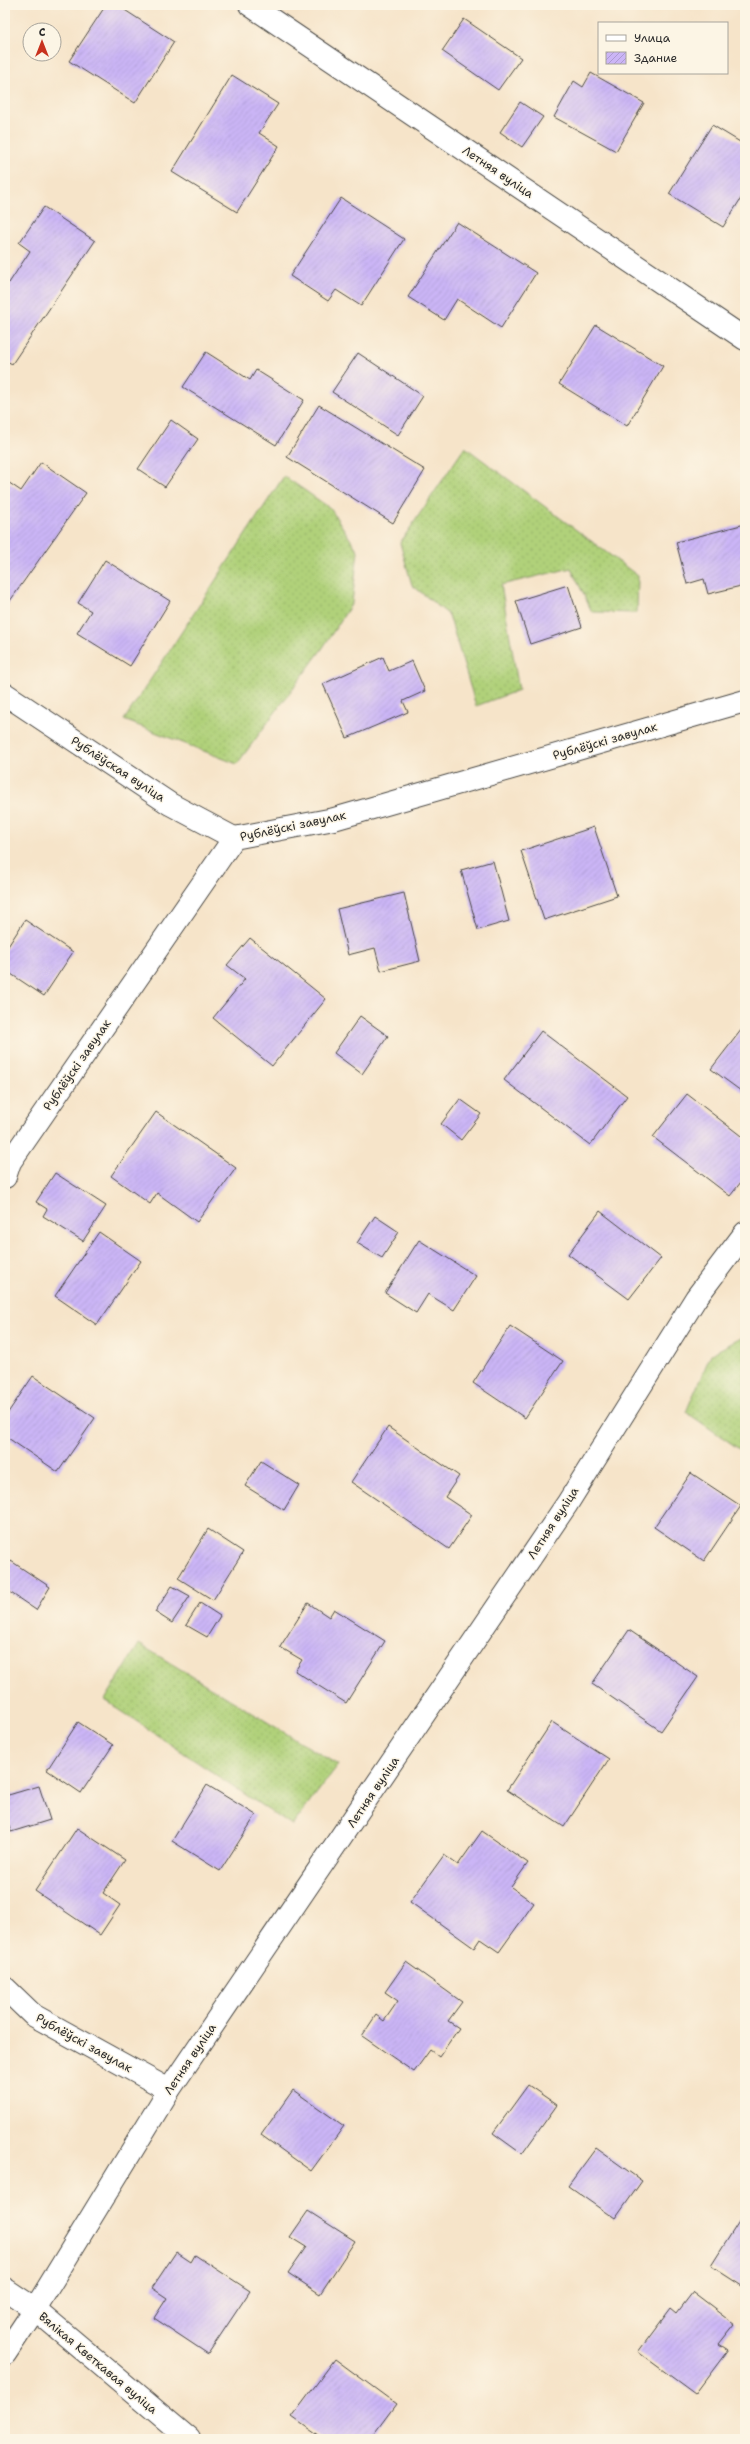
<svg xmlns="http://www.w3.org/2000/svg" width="750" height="2444" font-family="'Shantell Sans',sans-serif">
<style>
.grass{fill:url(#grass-dots);stroke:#6e7e52}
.building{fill:url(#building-hatch)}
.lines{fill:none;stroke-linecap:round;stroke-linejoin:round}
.minor-casing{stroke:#494743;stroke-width:24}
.minor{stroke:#fff;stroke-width:22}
.labels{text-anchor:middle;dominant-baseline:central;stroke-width:3;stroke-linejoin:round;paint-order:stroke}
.street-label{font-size:12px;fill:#2b2b2b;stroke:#fcf5e5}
</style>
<defs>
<pattern id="grass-dots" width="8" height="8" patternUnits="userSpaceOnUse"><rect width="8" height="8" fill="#b0d17a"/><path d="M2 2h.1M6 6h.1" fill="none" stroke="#98b46a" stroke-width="1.8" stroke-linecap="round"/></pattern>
<pattern id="building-hatch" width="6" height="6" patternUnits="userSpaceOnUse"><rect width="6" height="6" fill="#cbb5f6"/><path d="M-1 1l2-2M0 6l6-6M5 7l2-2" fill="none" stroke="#ae9cd3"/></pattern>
</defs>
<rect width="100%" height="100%" fill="#fcf5e5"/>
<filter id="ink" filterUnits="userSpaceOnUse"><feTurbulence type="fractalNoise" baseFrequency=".025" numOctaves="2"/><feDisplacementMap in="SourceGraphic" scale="8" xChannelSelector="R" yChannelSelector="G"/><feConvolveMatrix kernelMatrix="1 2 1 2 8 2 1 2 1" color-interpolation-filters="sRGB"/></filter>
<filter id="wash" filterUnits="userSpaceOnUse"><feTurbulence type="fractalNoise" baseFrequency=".012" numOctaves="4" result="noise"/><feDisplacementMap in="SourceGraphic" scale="16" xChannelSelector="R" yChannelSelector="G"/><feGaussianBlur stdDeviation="0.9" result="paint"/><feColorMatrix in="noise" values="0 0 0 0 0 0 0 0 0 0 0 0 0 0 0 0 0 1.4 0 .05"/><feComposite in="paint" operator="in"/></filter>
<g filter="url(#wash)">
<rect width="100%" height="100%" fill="#f6e4c9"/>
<g class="grass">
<path d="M465,447L638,576L637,613L592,612L571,568L501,585L519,690L476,706L449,615L412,585L400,543Z"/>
<path d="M284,476L330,508L358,551L352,603L322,649L237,764L124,720Z"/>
<path d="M745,1336V1453L686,1412L711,1354Z"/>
<path d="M139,1644L338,1765L292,1826L105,1700Z"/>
</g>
<g id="blocks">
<g class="building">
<path d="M106,5H117L174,42L135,103L69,61Z"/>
<path d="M464,19L521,58L498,90L442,51Z"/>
<path d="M591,73L644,103L616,151L554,117L574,81L583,87Z"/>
<path d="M232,75L278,104L259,133L279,146L237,212L172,172Z"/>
<path d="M520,102L543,117L522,147L500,132Z"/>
<path d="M712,125L745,145V192L723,227L669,194Z"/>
<path d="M341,198L404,239L361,306L336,290L328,301L290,276Z"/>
<path d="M44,207L95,241L12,364L5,360V280L9,283L30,251L19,243Z"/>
<path d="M457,222L536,273L501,328L457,299L444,320L408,297Z"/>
<path d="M596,325L663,366L627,426L559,384Z"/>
<path d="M206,352L250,380L256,370L304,400L276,445L183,387Z"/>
<path d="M358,353L423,396L398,435L332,392Z"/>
<path d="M319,405L425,470L393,523L287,457Z"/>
<path d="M171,420L198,439L165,487L138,469Z"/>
<path d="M41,462L86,493L5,608V480L21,491Z"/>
<path d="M745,524V585L708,594L704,579L687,584L676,542Z"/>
<path d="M105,560L170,601L130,666L77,633L91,611L78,603Z"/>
<path d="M568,585L582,627L530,644L516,601Z"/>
<path d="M383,657L389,671L412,661L425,691L403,701L408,712L347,738L323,684Z"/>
<path d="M594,827L617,896L544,920L521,851Z"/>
<path d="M493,861L509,921L478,930L461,870Z"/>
<path d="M404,893L420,961L381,971L375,948L348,955L337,909Z"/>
<path d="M25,920L73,952L44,996L5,970V951Z"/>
<path d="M250,938L326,999L272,1066L213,1018L245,979L227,965Z"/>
<path d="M360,1016L388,1036L362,1074L334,1053Z"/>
<path d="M745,1025V1094L711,1069Z"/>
<path d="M541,1031L627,1096L590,1145L504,1080Z"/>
<path d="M687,1094L745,1139V1177L730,1196L653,1137Z"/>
<path d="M460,1099L481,1114L461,1140L441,1124Z"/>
<path d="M156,1112L236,1168L197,1222L157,1193L150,1204L111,1176Z"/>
<path d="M55,1173L106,1206L83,1241L43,1216L47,1209L36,1202Z"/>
<path d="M600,1211L661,1258L629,1299L568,1254Z"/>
<path d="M375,1216L399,1232L382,1258L357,1243Z"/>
<path d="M99,1232L141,1261L97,1325L55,1296Z"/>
<path d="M419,1240L476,1276L454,1310L428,1294L416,1313L385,1293Z"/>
<path d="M510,1326L563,1361L525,1418L473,1383Z"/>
<path d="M33,1376L95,1418L58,1472L5,1436V1417Z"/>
<path d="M388,1427L459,1476L445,1497L472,1515L449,1549L351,1482Z"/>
<path d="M261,1461L299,1485L284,1510L245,1486Z"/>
<path d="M691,1473L741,1506L704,1561L654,1527Z"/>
<path d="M208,1529L243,1552L213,1600L178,1578Z"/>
<path d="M11,1561L50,1587L36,1610L5,1589V1569Z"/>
<path d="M172,1586L190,1596L172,1623L155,1612Z"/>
<path d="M200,1603L220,1616L207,1637L186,1625Z"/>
<path d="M308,1603L329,1617L334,1609L385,1641L346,1703L295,1671L302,1660L280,1647Z"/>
<path d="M629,1630L698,1677L661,1731L592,1684Z"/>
<path d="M78,1722L113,1745L81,1793L47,1770Z"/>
<path d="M552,1722L609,1759L564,1827L507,1790Z"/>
<path d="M207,1785L256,1815L220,1871L172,1841Z"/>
<path d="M39,1786L50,1820L11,1832L5,1814V1796Z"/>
<path d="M77,1828L125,1860L103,1893L120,1905L100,1935L35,1891Z"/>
<path d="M482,1831L528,1863L511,1887L534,1903L499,1952L480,1939L474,1948L410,1902L444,1855L458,1865Z"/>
<path d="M406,1962L462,2002L448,2021L459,2028L439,2057L430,2050L414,2072L362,2036L376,2015L384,2021L398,2001L385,1992Z"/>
<path d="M528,2085L557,2105L522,2154L493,2133Z"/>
<path d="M293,2090L344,2126L311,2171L261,2135Z"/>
<path d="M596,2148L642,2181L615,2219L568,2186Z"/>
<path d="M308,2211L355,2241L320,2294L288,2273L306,2247L290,2237Z"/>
<path d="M745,2212V2288L711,2266Z"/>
<path d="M176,2252L191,2262L195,2255L250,2291L208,2354L154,2318L167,2298L152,2288Z"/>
<path d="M693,2292L735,2324L719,2344L728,2350L695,2394L638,2352L671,2308L677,2313Z"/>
<path d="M335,2359L396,2404L370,2439H323L292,2417Z"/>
</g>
</g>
</g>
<g filter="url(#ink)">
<use href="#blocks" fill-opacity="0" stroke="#494743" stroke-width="1"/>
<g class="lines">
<defs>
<g id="minor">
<path d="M250,5L745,339"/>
<path d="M5,694L170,804L234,838"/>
<path d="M5,1177L10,1162L234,838L334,819L745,701"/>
<path d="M5,1988L33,2015L169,2090"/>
<path d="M5,2289L35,2309L189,2439"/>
<path d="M5,2354L35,2309L169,2090L567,1504L696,1298L745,1233"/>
</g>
</defs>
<use href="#minor" class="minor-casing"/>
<use href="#minor" class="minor"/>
</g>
</g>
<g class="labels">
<g class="street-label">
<text transform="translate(498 172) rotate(34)">Летняя вуліца</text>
<text transform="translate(605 741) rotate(-16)">Рублёўскі завулак</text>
<text transform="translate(118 769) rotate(33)">Рублёўская вуліца</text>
<text transform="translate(293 826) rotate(-12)">Рублёўскі завулак</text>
<text transform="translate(77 1065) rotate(-55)">Рублёўскі завулак</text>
<text transform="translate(553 1523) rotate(-57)">Летняя вуліца</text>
<text transform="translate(373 1792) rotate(-56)">Летняя вуліца</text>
<text transform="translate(84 2043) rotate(29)">Рублёўскі завулак</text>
<text transform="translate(190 2059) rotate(-56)">Летняя вуліца</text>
<text transform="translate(98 2363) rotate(40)">Вялікая Кветкавая вуліца</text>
</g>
</g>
<rect width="750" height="2444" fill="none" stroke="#fcf5e5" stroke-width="20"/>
<rect x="598" y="22" width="130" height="52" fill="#fcf5e5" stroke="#a8a49b"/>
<rect x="606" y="35" width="20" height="6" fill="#ffffff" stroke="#a8a49b"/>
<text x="634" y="42" font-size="12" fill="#2b2b2b">Улица</text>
<rect x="606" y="52" width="20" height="12" fill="url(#building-hatch)" stroke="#a8a49b"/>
<text x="634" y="62" font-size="12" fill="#2b2b2b">Здание</text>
<g transform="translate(42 42)"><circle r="19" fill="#fcf5e5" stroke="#a8a49b"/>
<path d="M0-3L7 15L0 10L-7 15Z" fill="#c8321e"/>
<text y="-6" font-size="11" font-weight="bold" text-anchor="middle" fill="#2b2b2b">С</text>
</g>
</svg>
